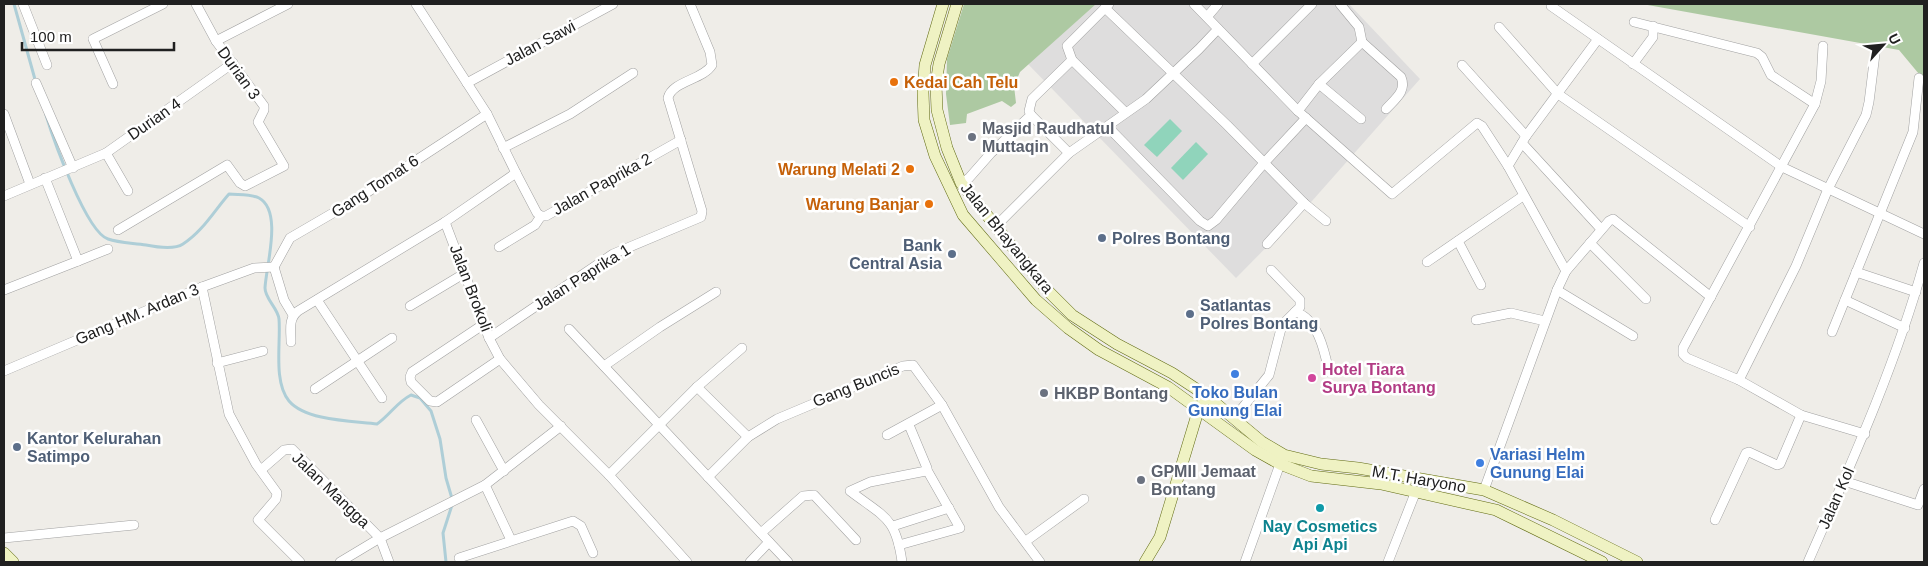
<svg xmlns="http://www.w3.org/2000/svg" width="1928" height="566" font-family="Arial,sans-serif">
<style>
.residential{fill:#dedddd}
.forest{fill:#adc9a2}
.pitch{fill:#90d4bb}
.lines{fill:none;stroke-linecap:round;stroke-linejoin:round}
.stream{stroke:#aeced7;stroke-width:3}
.street-casing{stroke:#a1a1a1;stroke-width:10}
.secondary-casing{stroke:#616b13;stroke-width:12}
.street{stroke:#fff;stroke-width:9}
.secondary{stroke:#eff2c3;stroke-width:11}
.food-dot{fill:#e8710a;stroke:#fff;stroke-width:2}
.worship-dot{fill:#6b7280;stroke:#fff;stroke-width:2}
.service-dot{fill:#5c6f8a;stroke:#fff;stroke-width:2}
.shop-dot{fill:#3f7fe0;stroke:#fff;stroke-width:2}
.hotel-dot{fill:#d1479c;stroke:#fff;stroke-width:2}
.culture-dot{fill:#0f9aa8;stroke:#fff;stroke-width:2}
.labels{text-anchor:middle;dominant-baseline:central;stroke-width:5;stroke-linejoin:round;paint-order:stroke}
.street-label{font-size:16px;fill:#202020;stroke:#fff}
.food-label{font-size:16px;font-weight:bold;fill:#c56008;stroke:#fff;text-anchor:end}
.worship-label{font-size:16px;font-weight:bold;fill:#5b616d;stroke:#fff;text-anchor:start}
.service-label{font-size:16px;font-weight:bold;fill:#4e5e75;stroke:#fff;text-anchor:start}
.hotel-label{font-size:16px;font-weight:bold;fill:#b23c85;stroke:#fff;text-anchor:start}
.shop-label{font-size:16px;font-weight:bold;fill:#366cbe;stroke:#fff}
.culture-label{font-size:16px;font-weight:bold;fill:#0d838f;stroke:#fff}
</style>
<rect width="100%" height="100%" fill="#efede8"/>
<path class="residential" d="M1083,4H1349L1420,79L1312,201L1236,278L1025,61Z"/>
<g class="forest">
<path d="M964,4H1096L1020,72L1014,86L1016,103L1011,107L1002,101L967,114L966,123L950,125L946,94L947,59Z"/>
<path d="M1642,4H1924V80L1899,50Z"/>
</g>
<g class="pitch">
<path d="M1170,119L1182,131L1157,157L1144,145Z"/>
<path d="M1196,142L1208,154L1183,180L1171,168Z"/>
</g>
<g class="lines">
<g class="stream">
<path d="M14,4L36,83"/>
<path d="M46,115C53,138 86,232 108,239C119,243 134,243 146,245C156,247 174,250 183,244C203,231 214,211 229,194C239,195 251,194 259,198C283,211 266,266 265,288C265,299 278,308 279,319C281,342 273,382 289,401C306,421 353,421 377,424C390,415 397,402 411,395L420,398L431,411L440,439L446,478L453,502L443,533L446,562"/>
</g>
<defs>
<g id="street">
<path d="M23,4L47,65"/>
<path d="M416,4L487,114L516,173L445,222L489,338L500,359L539,405L609,475L687,562"/>
<path d="M1109,4L1067,46L1072,60L1125,112"/>
<path d="M1194,4L1298,111L1392,194L1477,123L1482,126L1508,166"/>
<path d="M1551,6L1782,167L1924,234"/>
<path d="M1105,8L1227,125L1304,203L1326,221"/>
<path d="M1207,17L1218,4"/>
<path d="M1634,22L1757,53L1762,57L1771,75L1815,104"/>
<path d="M1499,27L1558,94L1750,227"/>
<path d="M216,41L288,4"/>
<path d="M1362,42L1401,77C1407,91 1395,99 1386,109"/>
<path d="M1252,64L1312,4"/>
<path d="M1633,64L1653,37V26"/>
<path d="M1462,65L1526,136"/>
<path d="M36,83L73,168"/>
<path d="M467,83L613,4"/>
<path d="M113,84L93,39L163,4"/>
<path d="M1319,84L1361,119"/>
<path d="M1298,111L1319,84L1362,42L1359,27L1340,4"/>
<path d="M4,114L30,184"/>
<path d="M1031,115L1069,153"/>
<path d="M1108,127L1200,221L1208,226L1216,220L1264,163L1306,118"/>
<path d="M1522,143L1601,229"/>
<path d="M503,148L570,114L633,73"/>
<path d="M106,153L128,191"/>
<path d="M516,173L537,213L541,216H546L681,140"/>
<path d="M45,178L78,261L108,249"/>
<path d="M961,183L969,178L991,153L1031,115L1029,111L1032,99L1072,60"/>
<path d="M4,196L106,153L233,63"/>
<path d="M995,227L1069,153L1146,99L1199,49L1218,29"/>
<path d="M118,230L227,165L240,183L245,186L284,166L258,122L264,110V106L216,41L196,4"/>
<path d="M1458,241L1481,285"/>
<path d="M1590,243L1646,299"/>
<path d="M1267,244L1304,203"/>
<path d="M499,247L535,225L541,216"/>
<path d="M1427,262L1523,196"/>
<path d="M274,267L290,238L357,199L487,114"/>
<path d="M274,267L284,300L293,315"/>
<path d="M1271,270L1300,300V307L1295,312"/>
<path d="M1566,271L1508,166L1526,136L1598,39"/>
<path d="M1856,272L1916,292"/>
<path d="M202,287L229,414L256,464L277,493L276,499L258,520L300,562"/>
<path d="M4,290L78,261"/>
<path d="M1557,290L1633,336"/>
<path d="M317,300L382,398"/>
<path d="M1845,300L1905,328"/>
<path d="M410,306L465,273"/>
<path d="M1476,320L1511,313L1545,321"/>
<path d="M484,324L412,372L410,377L411,382L430,401L437,402L500,359"/>
<path d="M569,329L788,562"/>
<path d="M1832,332L1913,132L1919,78"/>
<path d="M489,338L613,254L701,217L702,211L668,98C672,81 703,80 712,65L710,52L690,4"/>
<path d="M291,342C291,330 288,319 298,311L445,222"/>
<path d="M217,363L263,351"/>
<path d="M604,366L660,327L716,292"/>
<path d="M4,371L202,287L254,268L274,267"/>
<path d="M1739,380L1796,266L1828,189L1866,115L1869,102L1875,54"/>
<path d="M697,387L748,437"/>
<path d="M315,389L392,338"/>
<path d="M1801,415L1865,434"/>
<path d="M1235,417L1269,375L1282,325L1295,312C1318,318 1325,353 1329,372"/>
<path d="M476,420L504,471"/>
<path d="M887,435L942,405"/>
<path d="M261,470L284,450L292,449L380,538L389,562"/>
<path d="M609,475L697,387L742,348"/>
<path d="M708,477L748,437L777,419L903,366L913,365L942,405L999,507L1040,562"/>
<path d="M1844,481L1918,505L1924,489"/>
<path d="M485,485L511,540"/>
<path d="M1484,490L1557,290L1566,271L1609,221L1613,219L1711,297"/>
<path d="M1715,520L1746,453L1749,452L1777,465L1780,464L1801,415L1739,380L1687,358L1683,354V348L1815,104L1821,81L1823,46"/>
<path d="M893,526L949,508"/>
<path d="M761,533L803,496L814,495L856,540"/>
<path d="M4,538L134,525"/>
<path d="M1026,541L1084,499"/>
<path d="M899,545L960,528L927,470"/>
<path d="M459,558L573,521L581,526L593,553"/>
<path d="M340,562L380,538L485,485L561,426"/>
<path d="M750,562L769,542"/>
<path d="M902,562C896,517 884,517 850,491L870,482L926,471L927,468L909,425"/>
<path d="M1245,562L1280,464"/>
<path d="M1388,562L1416,491"/>
<path d="M1808,562C1851,464 1895,367 1924,263"/>
</g>
<g id="secondary">
<path d="M943,4L925,65L923,92L924,120L935,156L963,215L1036,300L1068,328L1099,350L1168,387L1255,450L1280,464L1311,476L1381,484L1496,510L1602,562"/>
<path d="M957,4L939,64L936,84L937,110L947,148L961,183L1048,291L1072,315L1117,344L1172,373L1207,396L1262,442L1284,455L1321,464L1358,468L1484,490L1553,520L1637,562"/>
<path d="M4,553L13,562"/>
<path d="M1145,562L1160,537L1199,408L1203,403"/>
</g>
</defs>
<use href="#street" class="street-casing"/>
<use href="#secondary" class="secondary-casing"/>
<use href="#street" class="street"/>
<use href="#secondary" class="secondary"/>
</g>
<g class="food-dot">
<circle cx="894" cy="82" r="5"/>
<circle cx="910" cy="169" r="5"/>
<circle cx="929" cy="204" r="5"/>
</g>
<g class="worship-dot">
<circle cx="972" cy="137" r="5"/>
<circle cx="1044" cy="393" r="5"/>
<circle cx="1141" cy="480" r="5"/>
</g>
<g class="service-dot">
<circle cx="1102" cy="238" r="5"/>
<circle cx="952" cy="254" r="5"/>
<circle cx="1190" cy="314" r="5"/>
<circle cx="17" cy="447" r="5"/>
</g>
<g class="shop-dot">
<circle cx="1235" cy="374" r="5"/>
<circle cx="1480" cy="463" r="5"/>
</g>
<circle class="hotel-dot" cx="1312" cy="378" r="5"/>
<circle class="culture-dot" cx="1320" cy="508" r="5"/>
<g class="labels">
<g class="street-label">
<text transform="translate(540 43) rotate(-28)">Jalan Sawi</text>
<text transform="translate(239 73) rotate(54)">Durian 3</text>
<text transform="translate(154 119) rotate(-35)">Durian 4</text>
<text transform="translate(602 184) rotate(-29)">Jalan Paprika 2</text>
<text transform="translate(375 186) rotate(-33)">Gang Tomat 6</text>
<text transform="translate(1007 238) rotate(51)">Jalan Bhayangkara</text>
<text transform="translate(582 277) rotate(-32)">Jalan Paprika 1</text>
<text transform="translate(471 288) rotate(69)">Jalan Brokoli</text>
<text transform="translate(137 314) rotate(-23)">Gang HM. Ardan 3</text>
<text transform="translate(856 385) rotate(-22)">Gang Buncis</text>
<text transform="translate(1419 479) rotate(10)">M.T. Haryono</text>
<text transform="translate(331 490) rotate(44)">Jalan Mangga</text>
<text transform="translate(1836 498) rotate(-66)">Jalan Kol</text>
</g>
<g class="food-label">
<text x="904" y="82" text-anchor="start">Kedai Cah Telu</text>
<text x="900" y="169">Warung Melati 2</text>
<text x="919" y="204">Warung Banjar</text>
</g>
<g class="worship-label">
<text x="982" y="128">Masjid Raudhatul<tspan x="982" dy="18">Muttaqin</tspan></text>
<text x="1054" y="393">HKBP Bontang</text>
<text x="1151" y="471">GPMII Jemaat<tspan x="1151" dy="18">Bontang</tspan></text>
</g>
<g class="service-label">
<text x="1112" y="238">Polres Bontang</text>
<text x="942" y="245" text-anchor="end">Bank<tspan x="942" dy="18">Central Asia</tspan></text>
<text x="1200" y="305">Satlantas<tspan x="1200" dy="18">Polres Bontang</tspan></text>
<text x="27" y="438">Kantor Kelurahan<tspan x="27" dy="18">Satimpo</tspan></text>
</g>
<g class="hotel-label">
<text x="1322" y="369">Hotel Tiara<tspan x="1322" dy="18">Surya Bontang</tspan></text>
</g>
<g class="shop-label">
<text x="1235" y="392">Toko Bulan<tspan x="1235" dy="18">Gunung Elai</tspan></text>
<text x="1490" y="454" text-anchor="start">Variasi Helm<tspan x="1490" dy="18">Gunung Elai</tspan></text>
</g>
<g class="culture-label">
<text x="1320" y="526">Nay Cosmetics<tspan x="1320" dy="18">Api Api</tspan></text>
</g>
</g>
<rect width="1928" height="566" fill="none" stroke="#202020" stroke-width="10"/>
<g transform="translate(1883 45) rotate(63)" stroke="#ffffff" stroke-width="4" paint-order="stroke">
<path d="M0-4L9 19L0 12L-9 19Z" fill="#202020"/>
<text y="-8" font-size="14" font-weight="bold" text-anchor="middle" fill="#202020">U</text>
</g>
<path d="M22 42v8h152v-8" fill="none" stroke="#202020" stroke-width="2.5"/>
<text x="30" y="42" font-size="15" fill="#202020" stroke="#ffffff" stroke-width="4" paint-order="stroke">100 m</text>
</svg>
